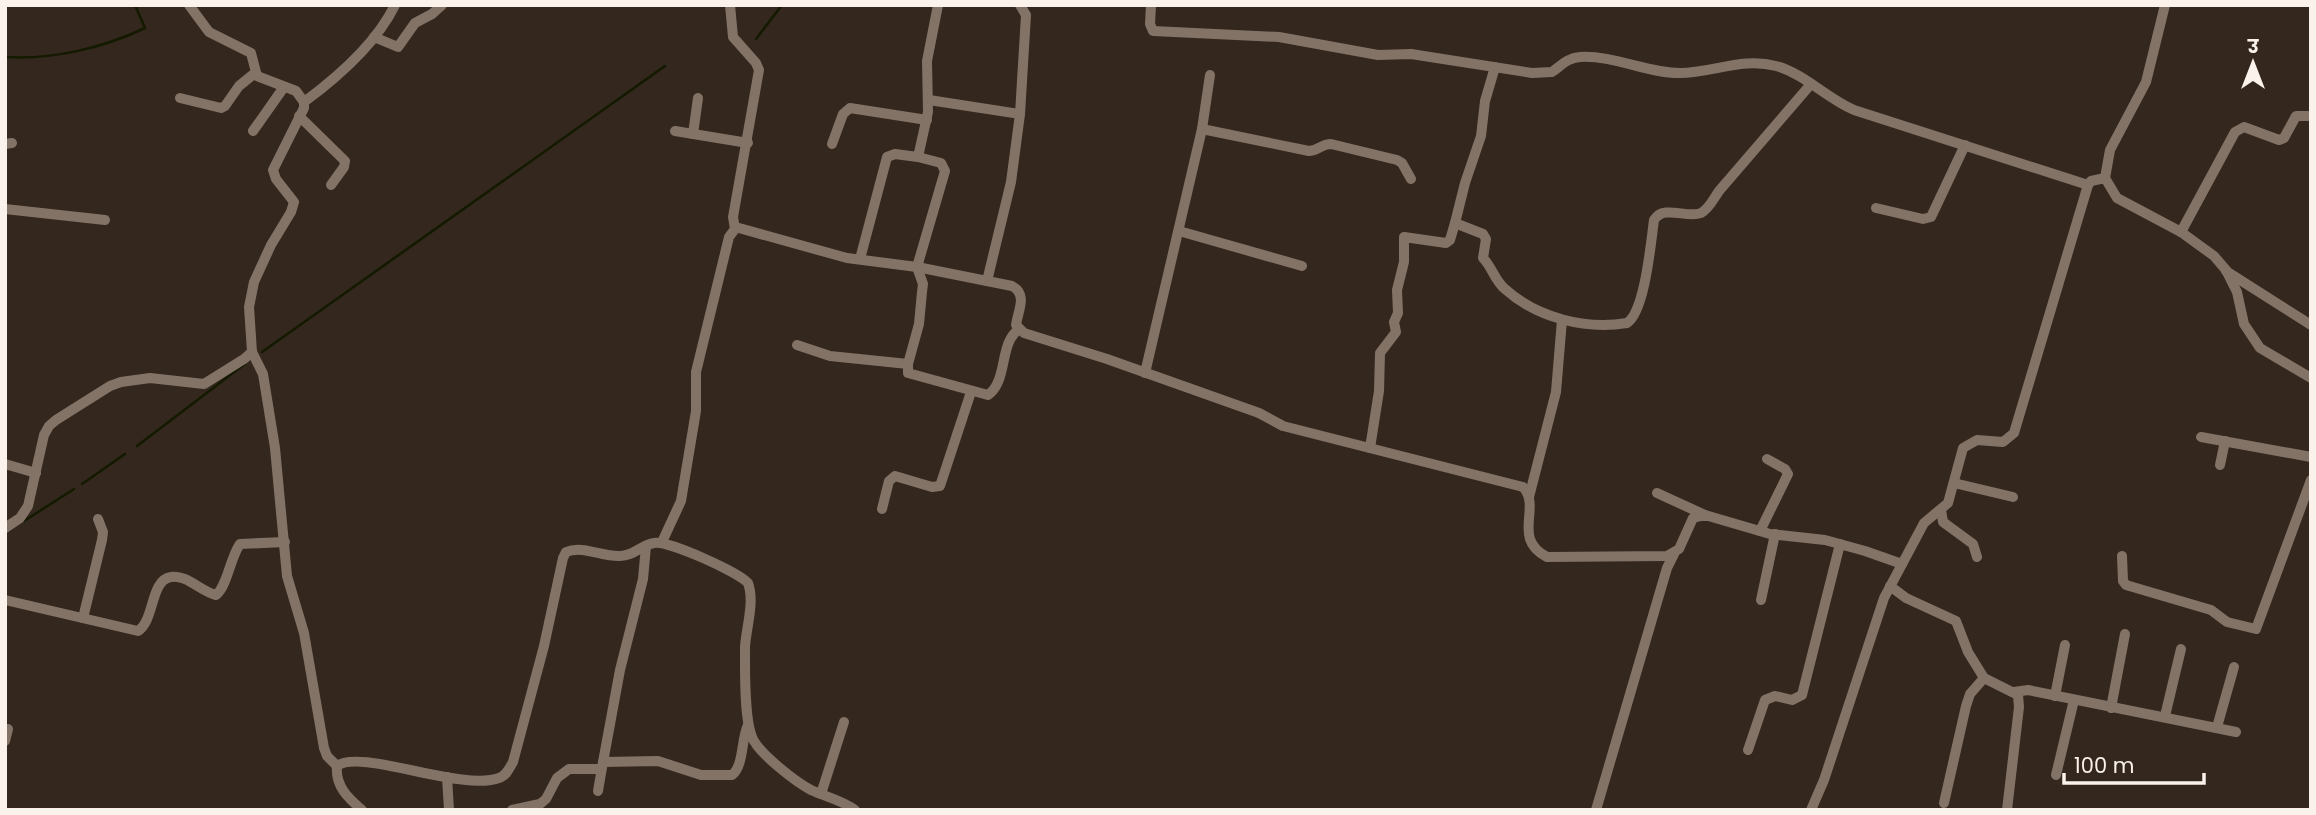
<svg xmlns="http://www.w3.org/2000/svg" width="2316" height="815" font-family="Poppins,'Noto Sans Devanagari',sans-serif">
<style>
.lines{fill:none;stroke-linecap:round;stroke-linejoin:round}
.stream{stroke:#131a00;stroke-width:2.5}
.street{stroke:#837367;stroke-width:10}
</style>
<rect width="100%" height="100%" fill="#34271d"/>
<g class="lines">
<g class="stream">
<path d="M756,39L782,5"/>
<path d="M5,57C52,60 103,48 145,28L135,5"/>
<path d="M262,352L665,66"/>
<path d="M137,446L246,363"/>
<path d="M82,484L125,454"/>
<path d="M24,521L74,489"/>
</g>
<g class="street">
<path d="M730,5L733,37L756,63L759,70L733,217L735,229"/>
<path d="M1151,5L1150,24L1153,31L1279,37L1378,55L1411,54L1532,73L1552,72C1562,65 1567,58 1580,57C1614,55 1646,73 1680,73C1712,73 1743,57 1776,66C1805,74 1826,98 1854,110L2088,185"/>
<path d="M2165,5L2146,82L2110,150L2105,178L2117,198L2181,232L2214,256L2226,270L2237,292L2244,324L2260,348L2311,378"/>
<path d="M374,37L398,47L415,23L432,14L442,5"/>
<path d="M180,98L221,108L225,106L239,86L255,73"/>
<path d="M929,100L1020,114"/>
<path d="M304,102C338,77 376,44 395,5"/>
<path d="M299,116L345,161L344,167L331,185"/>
<path d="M1202,129L1210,75"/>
<path d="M253,131L284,87"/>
<path d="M675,131L748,143"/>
<path d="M693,134L698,98"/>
<path d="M5,144L12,143"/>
<path d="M832,144L843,114L850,108L927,120"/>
<path d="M918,157L941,163L945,171L917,267L923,284L922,292L919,324L908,364V373L988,395C1008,381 999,344 1018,330"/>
<path d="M1876,208L1923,219L1931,217L1965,145"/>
<path d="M5,209L105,220"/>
<path d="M1455,223L1465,183L1481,136L1485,101L1495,67"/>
<path d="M1179,231L1302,266"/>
<path d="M2181,232L2235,132L2244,127L2279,140L2284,138L2296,116H2311"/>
<path d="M860,259L887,157L895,154L918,157L928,112L927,61L938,5"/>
<path d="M2226,271L2311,325"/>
<path d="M987,281L1011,182L1020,114L1026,15L1020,5"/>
<path d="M797,345L830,356L908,364"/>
<path d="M252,352L263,374L275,448L287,576L304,633L324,748L327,756L337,766"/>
<path d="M1145,373L1202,129L1309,151C1318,151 1321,144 1331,144L1397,160L1402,163L1411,179"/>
<path d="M2201,437L2311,457"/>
<path d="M1370,448L1379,391L1380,353L1396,332L1394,322L1398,313L1397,290L1404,262V237L1446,243L1450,240L1455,223L1483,234L1486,239L1483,258C1492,267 1495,281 1505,289C1537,318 1586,330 1627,323C1645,312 1651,241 1654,220C1664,204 1687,219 1701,213C1709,209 1714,198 1719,191L1811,84"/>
<path d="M5,464L36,473"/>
<path d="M2220,465L2225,441"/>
<path d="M1954,483L2013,497"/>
<path d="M1657,493L1705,515"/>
<path d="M1529,497L1556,392L1562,320"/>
<path d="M882,509L889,481L895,476L932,487L940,486L971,392"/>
<path d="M1941,510L1943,522L1973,544L1977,557"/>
<path d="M5,528L20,518L28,506L44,435L49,426L56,420L110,386L121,382L150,378L204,384L244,359L252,352L249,307L254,282L271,245L291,212L294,202L276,179L273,170L304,108V102L296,91L257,76L251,53L209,32L189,5"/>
<path d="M1760,531L1788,474L1785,469L1767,459"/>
<path d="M662,542L681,501L696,411V372L729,237L735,229L739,228L847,258L917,267L1012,286C1028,295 1018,310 1016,325L1024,333L1107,359L1259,413L1283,426L1523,487C1542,508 1511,538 1547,557L1667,556L1679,549L1693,518L1705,515L1770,534L1825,540L1865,551L1902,564"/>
<path d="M2122,556L2123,581L2126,585L2211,610L2227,622L2256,629L2311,480"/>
<path d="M1890,586L1906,598L1956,621L1968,652L1984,678L2018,695L2019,707L2007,810"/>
<path d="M5,600L138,631C155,620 150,580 171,577C186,574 202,592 216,595C227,587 230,558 240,544L285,542"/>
<path d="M1761,600L1775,534"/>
<path d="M83,618L102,540L103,532L98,519"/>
<path d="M2014,692L2028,690L2236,732"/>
<path d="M2055,696L2065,645"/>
<path d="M2111,708L2125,634"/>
<path d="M2165,716L2181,649"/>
<path d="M2217,727L2234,667"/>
<path d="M5,741L8,729"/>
<path d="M1748,750L1765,700L1775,696L1792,700L1802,695L1840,544"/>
<path d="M603,762L620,670L643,579L646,546"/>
<path d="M2056,775L2074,700"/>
<path d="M447,777L449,810"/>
<path d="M598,791L603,762L658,761L701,775H732C744,766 741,739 748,725"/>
<path d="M821,794L844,722"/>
<path d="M1944,803L1966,706L1970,694L1984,678"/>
<path d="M362,810C348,798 335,786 337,766C360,748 462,792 499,778C506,776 509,769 513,762L544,646L563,558L566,552C583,545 602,557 620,556C634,556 641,545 654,543C668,540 738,572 748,583C755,602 746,628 745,647C745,669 744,718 752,737C758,753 796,782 811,790C826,797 842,800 855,810"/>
<path d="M512,810L540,804L546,799L557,778L569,769H601"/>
<path d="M1596,810L1667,568L1674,554"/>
<path d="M1811,810L1824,780L1884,598L1924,523L1948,503L1963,448L1977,440L2003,442L2014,433L2088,185L2091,181L2105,178"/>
</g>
</g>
<rect width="2316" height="815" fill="none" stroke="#fbf2ec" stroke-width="14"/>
<g transform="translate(2253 63)" stroke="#34271d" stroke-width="5" paint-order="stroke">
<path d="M0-5L12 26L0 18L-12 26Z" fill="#fbf2ec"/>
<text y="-10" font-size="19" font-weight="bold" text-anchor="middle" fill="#fbf2ec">उ</text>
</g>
<path d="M2064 773v10h140v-10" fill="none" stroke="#fbf2ec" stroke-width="3.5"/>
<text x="2074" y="773" font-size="21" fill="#fbf2ec" stroke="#34271d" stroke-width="5" paint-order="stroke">100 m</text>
</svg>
